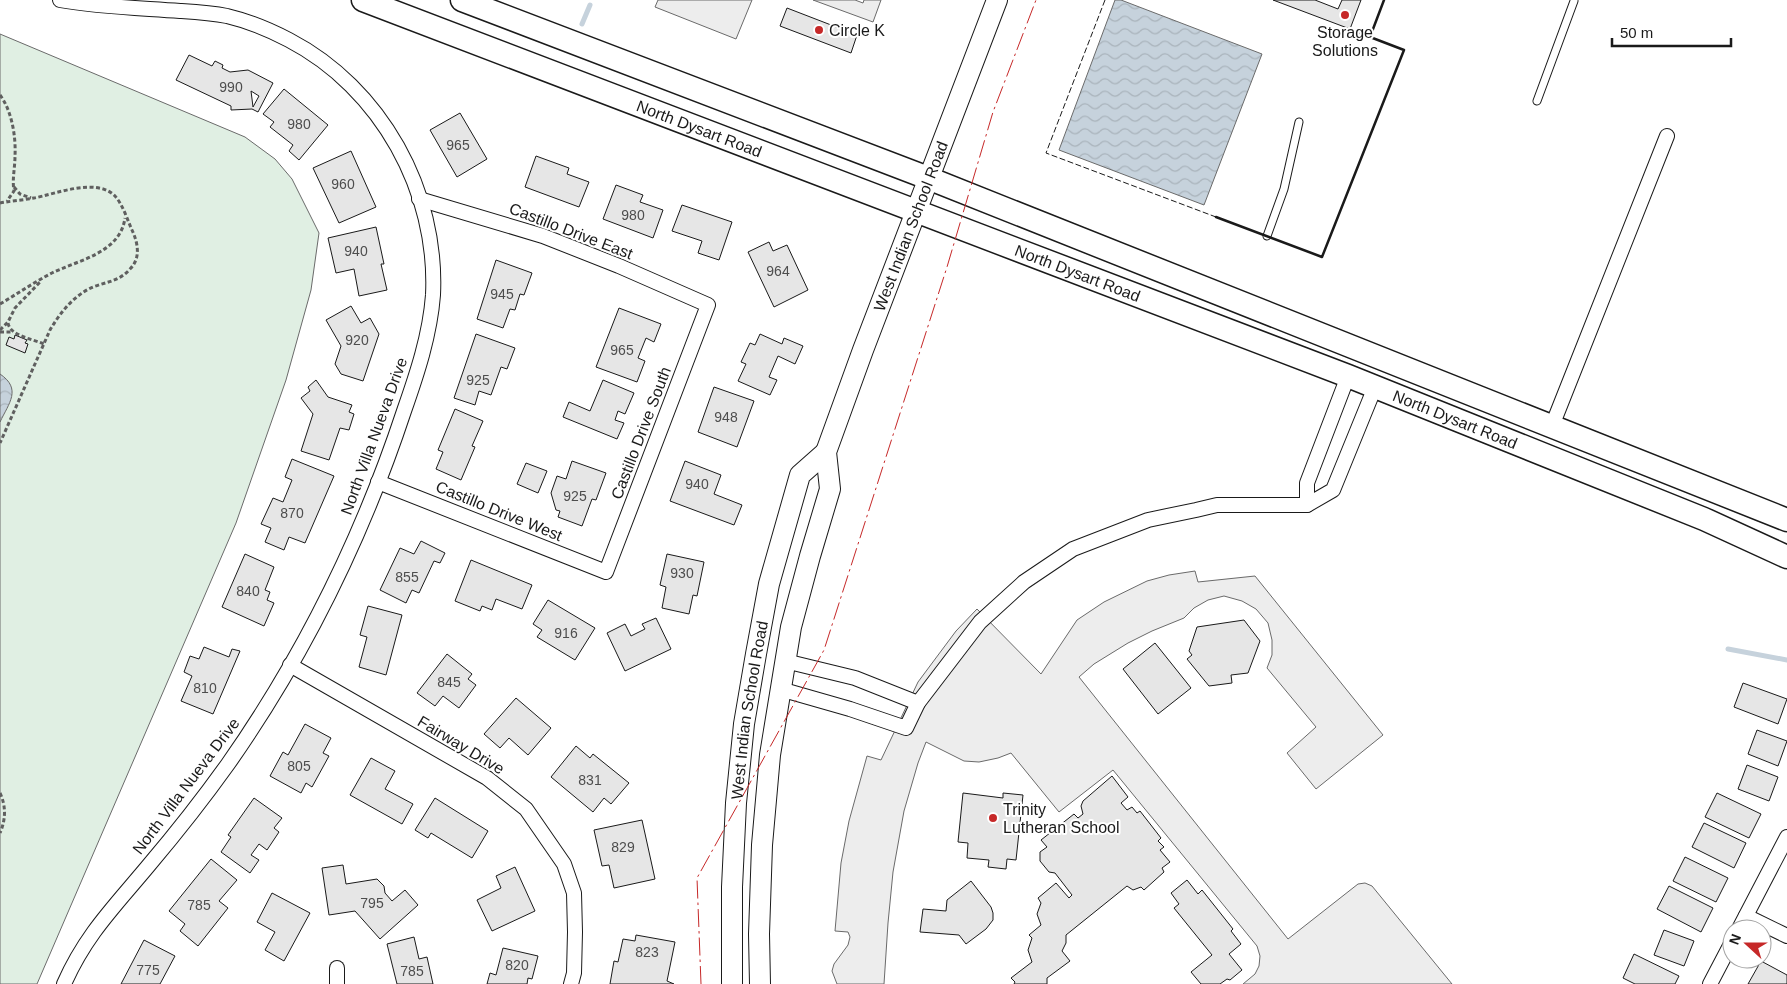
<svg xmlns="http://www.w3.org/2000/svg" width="1787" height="984" font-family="Helvetica,sans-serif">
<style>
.grass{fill:#e0efe3;stroke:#6a6a6a}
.parking{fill:#ededed;stroke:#6a6a6a}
.water{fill:url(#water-waves);stroke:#6a6a6a}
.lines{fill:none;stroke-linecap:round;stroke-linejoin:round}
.stream{stroke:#c6d2dc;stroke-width:5}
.building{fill:#e6e6e6;stroke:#1a1a1a;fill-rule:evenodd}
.service-casing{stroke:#1a1a1a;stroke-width:9}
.minor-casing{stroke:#1a1a1a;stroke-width:16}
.secondary-casing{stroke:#1a1a1a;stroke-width:22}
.primary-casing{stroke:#1a1a1a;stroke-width:25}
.path{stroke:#5f5f5f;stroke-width:3;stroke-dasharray:4 2.5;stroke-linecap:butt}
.service{stroke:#fff;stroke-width:7}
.minor{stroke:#fff;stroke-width:14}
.secondary{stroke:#fff;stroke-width:20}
.primary{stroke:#fff;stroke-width:22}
.fence{stroke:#1a1a1a;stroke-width:1;stroke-dasharray:6 2.5;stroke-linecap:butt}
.wall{stroke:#1a1a1a;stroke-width:2.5}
.power{stroke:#c62828;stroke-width:1;stroke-dasharray:18 4 2.5 4;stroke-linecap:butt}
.poi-dot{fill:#c62828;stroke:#fff;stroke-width:2}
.labels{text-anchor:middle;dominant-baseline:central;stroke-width:4;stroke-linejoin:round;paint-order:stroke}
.number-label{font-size:14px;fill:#4d4d4d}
.poi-label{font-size:16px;fill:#1a1a1a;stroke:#fff;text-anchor:start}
.street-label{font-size:16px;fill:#1a1a1a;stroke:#fff}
</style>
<defs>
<pattern id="water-waves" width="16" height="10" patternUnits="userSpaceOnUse" patternTransform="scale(1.25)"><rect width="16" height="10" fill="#c6d2dc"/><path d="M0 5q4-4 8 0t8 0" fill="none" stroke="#aab4bc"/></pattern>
</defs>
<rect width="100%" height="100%" fill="#fff"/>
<path class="grass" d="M0,34L245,137L275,159L292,179L319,233L311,290L286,380L236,523L37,984H0Z"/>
<g class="parking">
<path d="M658,0H752L736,39L655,7Z"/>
<path d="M813,0H855L863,3L864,0H881L873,22Z"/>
<path d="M1195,571L1198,582L1255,576L1383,735L1316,789L1287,753L1316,727L1267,668L1272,655V640L1268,623L1256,609L1242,601L1224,596L1208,600L1194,608L1184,618L1152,631L1128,643L1094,664L1079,677L1288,939L1358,884L1365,883L1372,886L1452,984H1243L1255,974L1259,966L1260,956L1257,946L1113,770L1059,812L1011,753L998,758L979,762L964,761L926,742L918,763L904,811L893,872L888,923L884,984H837L832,971L834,964L848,945L850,937L848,932L835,931L841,863L849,821L867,756L881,760L918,682L956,631L977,609L1041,674L1077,620L1104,602L1147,581L1169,575Z"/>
</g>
<g class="water">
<path d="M1115,0H1121L1262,54L1204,205L1059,150Z"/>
<path d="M0,374C22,389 9,403 0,422Z"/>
</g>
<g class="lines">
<g class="stream">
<path d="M582,24L590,5"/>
<path d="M1728,649L1787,660"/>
</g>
</g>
<g class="building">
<path d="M1273,0H1315L1338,9L1342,0H1361L1350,29Z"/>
<path d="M787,8L857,35L851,53L780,26Z"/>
<path d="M189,55L212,66L215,61L223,65L222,68L230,72L248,70L273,83L258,112L252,109L231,110V106L176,80ZM251,91L259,96L253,107Z"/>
<path d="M284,89L328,125L299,160L289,151L293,145L270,127L274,122L263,114Z"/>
<path d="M460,113L487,159L457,177L430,130Z"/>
<path d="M351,151L376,207L339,223L313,168Z"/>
<path d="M536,156L569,168L567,174L589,182L579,207L525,187Z"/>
<path d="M616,185L643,195L640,202L663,210L653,238L603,219Z"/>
<path d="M682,205L732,222L719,260L698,253L702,241L672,231Z"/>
<path d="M376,227L384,264H381L387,290L359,296L354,269L336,273L328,238Z"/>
<path d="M769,242L773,251L787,245L808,290L774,307L748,252Z"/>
<path d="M496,260L532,273L524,295L520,294L515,310L510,309L503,328L477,319Z"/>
<path d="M351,306L361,323L370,318L379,334L363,381L341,374L335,364L341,346L326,320Z"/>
<path d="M619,308L661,324L654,342L646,338L638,358L645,361L637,382L596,367Z"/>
<path d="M476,334L515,348L507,369L501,367L491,395L479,391L475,405L454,398Z"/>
<path d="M760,334L782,344L784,338L803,346L795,364L778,356L769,377L777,380L770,395L738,381L746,364L741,362L750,343L755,345Z"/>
<path d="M15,335L27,340L25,343L28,344L25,353L6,345L9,337L14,339Z"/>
<path d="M316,380L328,397L352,405L349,412L354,414L349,430L340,428L329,460L301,451L313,414L301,398L310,391L308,387Z"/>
<path d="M603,380L634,393L625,414L618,411L615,420L624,423L617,439L563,417L569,402L590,411Z"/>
<path d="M714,387L754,401L737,447L698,432Z"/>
<path d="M455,409L483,421L472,446L475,447L461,480L436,469L443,452L438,450Z"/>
<path d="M292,459L334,476L305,543L289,537L284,550L265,542L271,528L261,524L273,498L283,502L292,480L285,477Z"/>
<path d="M572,461L606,473L596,500L592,499L582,526L558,517L560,511L556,510L551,493L557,476L566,479Z"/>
<path d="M685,461L721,475L714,494L742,505L734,525L670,501Z"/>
<path d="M526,463L547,471L538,493L517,484Z"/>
<path d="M421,541L445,553L440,563L434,561L419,593L412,590L406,603L380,590L400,548L414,554Z"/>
<path d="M245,554L274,567L265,590L270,592L267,600L274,603L264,626L222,607Z"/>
<path d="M667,554L704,562L697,596L693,595L689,614L662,608L666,587L660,585Z"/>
<path d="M471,560L532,585L522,609L496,599L492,610L482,606L480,611L455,601Z"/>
<path d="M548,600L595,628L575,660L537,637L542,630L533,624Z"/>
<path d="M368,606L402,615L386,675L359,667L367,637L360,635Z"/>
<path d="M656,618L671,649L625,671L607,633L625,624L631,636L645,629L642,624Z"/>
<path d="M1244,620L1260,641L1248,673L1231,675L1232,683L1209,686L1187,659L1192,655L1189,651L1197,627Z"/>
<path d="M1155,643L1191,688L1158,714L1123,669Z"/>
<path d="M204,647L229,657L232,649L240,651L213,714L181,701L192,676L184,672L190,656L199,659Z"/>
<path d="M447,654L472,674L468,679L476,685L459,708L443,696L435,706L417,693Z"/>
<path d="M1743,683L1787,699L1778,724L1734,707Z"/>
<path d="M516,698L551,728L528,755L509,738L500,748L484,734Z"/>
<path d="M305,724L331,738L323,753L329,756L312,787L306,783L301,793L270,776L283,752L288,755Z"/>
<path d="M1757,730L1787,741L1778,766L1748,754Z"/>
<path d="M576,746L590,758L593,754L629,783L611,804L604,798L593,812L551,777Z"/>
<path d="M371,758L395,771L385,789L413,804L402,824L350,795Z"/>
<path d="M1747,765L1778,777L1769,801L1738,789Z"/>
<path d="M1112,776L1128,797L1121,803L1127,810L1132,807L1137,813L1140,811L1161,838L1158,841L1164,847L1160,850L1170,862L1162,868L1164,872L1144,890L1141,887L1133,890L1127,886L1066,935V943L1062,951L1070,961L1047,978V984H1014L1015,982L1011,978L1032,962L1028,950L1032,938L1029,935L1041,925L1037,914L1041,903L1038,898L1056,883L1069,898L1072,895L1055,873L1049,872L1040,861V852L1047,847L1041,840L1074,814L1078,818L1083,814L1081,806L1083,801Z"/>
<path d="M963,793L1003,798V793L1023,795L1016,860L1007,859L1006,869L988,867L989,860L967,858L968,843L958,842Z"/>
<path d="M1717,793L1761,814L1749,838L1705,817Z"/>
<path d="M254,798L282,818L274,828L279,832L267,850L259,844L251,855L259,860L250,873L221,852L231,837L228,835Z"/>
<path d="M435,798L488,831L472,858L431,833L428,838L415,830Z"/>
<path d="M642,820L655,879L614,888L609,865L602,866L594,830Z"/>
<path d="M1704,823L1746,843L1734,868L1692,847Z"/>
<path d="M1685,857L1728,878L1716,902L1673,881Z"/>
<path d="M211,859L237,880L219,901L228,908L198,946L180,931L185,924L169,911Z"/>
<path d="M343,865L346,884L377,879L384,886L385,893L392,901L405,890L418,905L380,939L355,911L329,915L322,868Z"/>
<path d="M515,867L535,911L492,931L477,900L501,888L496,876Z"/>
<path d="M1187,880L1198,894L1202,890L1233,929L1231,931L1241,944L1229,954L1242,970L1230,980L1227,979L1220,984H1201L1191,972L1212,955L1174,908L1179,904L1171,893Z"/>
<path d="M971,881L991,907L993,913V920L986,929L966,944L959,935L920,932L923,909L946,911L947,900Z"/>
<path d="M1669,886L1713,908L1701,932L1657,909Z"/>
<path d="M272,893L310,913L284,961L265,950L275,932L257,922Z"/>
<path d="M1664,930L1694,941L1684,966L1654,955Z"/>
<path d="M636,935L675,942L667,981L674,984H610L614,961L618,962L623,939L635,941Z"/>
<path d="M414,937L419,959L427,957L433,984H397L387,944Z"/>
<path d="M144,940L175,956L160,984H121Z"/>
<path d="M503,948L538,956L532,979L528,978L527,984H487L490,973L496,975Z"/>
<path d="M1634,954L1679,976L1675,984H1635L1623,978Z"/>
<path d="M1761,961L1787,975V984H1748Z"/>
</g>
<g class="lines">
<defs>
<g id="service">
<path d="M1537,101L1574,1"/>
<path d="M1267,236L1284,189L1299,122"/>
</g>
<g id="minor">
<path d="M60,0C99,7 140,8 180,11C195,12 211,13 227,16C248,21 270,30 289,40C381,88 438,191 433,295C430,335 417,374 404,411C363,535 303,657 228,764C203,799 177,832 149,865C115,906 86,934 64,984"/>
<path d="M1552,426L1667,136"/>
<path d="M378,482L606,572L708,305L619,266L543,236L419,199"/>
<path d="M1307,505V483L1348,376"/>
<path d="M785,661L855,678L918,703"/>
<path d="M290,665L487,778L526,809L564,864L574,893L575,932L574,973L571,984"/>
<path d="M780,689L850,709L906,728L918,703L980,622L1024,582L1073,549L1148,520L1196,510L1217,505H1307L1333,490L1375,387"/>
<path d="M1746,916L1787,936"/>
<path d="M1739,929L1787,837"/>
<path d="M337,968V984"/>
<path d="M1710,984L1732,942"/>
</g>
<g id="secondary">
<path id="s1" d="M732,984V887L736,803L744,724L756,654L769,584L800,475L826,452"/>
<path id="s2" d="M760,984L759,934L762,845L770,755L791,627L810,556L830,489L826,452L863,350L997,0"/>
</g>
<g id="primary">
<path id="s3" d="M363,0L1348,376L1704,519L1787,557"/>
<path d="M462,0L928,178L1787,520"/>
</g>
</defs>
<use href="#service" class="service-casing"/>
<use href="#minor" class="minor-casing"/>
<use href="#secondary" class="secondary-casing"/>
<use href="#primary" class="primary-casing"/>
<g class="path">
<path d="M0,95C12,111 16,137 15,156C15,168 12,179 14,191L7,201"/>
<path d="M14,187L20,194L31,198"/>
<path d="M0,203C11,201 23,200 34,198C56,194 96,177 115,196C123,205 127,219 132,230C138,243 141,258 130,269C120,281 106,282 93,287C74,295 60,313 50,330L0,443"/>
<path d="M0,304C17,294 33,283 50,274C77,260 120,254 125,218"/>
<path d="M8,323C10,336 33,339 44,344"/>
<path d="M0,330L8,322L15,308L41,281"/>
<path d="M0,332H13"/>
<path d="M0,793C6,806 6,819 0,833"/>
</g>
<use href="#service" class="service"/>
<use href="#minor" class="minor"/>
<use href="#secondary" class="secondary"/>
<use href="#primary" class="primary"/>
<path class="fence" d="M1105,0L1046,153L1216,217"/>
<g class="wall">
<path d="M1350,29L1370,37L1384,0"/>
<path d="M1216,217L1322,257L1404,50L1370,37"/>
</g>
<path class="power" d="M701,984L697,878L824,650L947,267L993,112L1036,0"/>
</g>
<g class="poi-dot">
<circle cx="1345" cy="15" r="5"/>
<circle cx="819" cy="30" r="5"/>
<circle cx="993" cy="818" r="5"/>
</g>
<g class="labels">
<g class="number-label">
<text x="231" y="87">990</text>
<text x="299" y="124">980</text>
<text x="458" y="145">965</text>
<text x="343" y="184">960</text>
<text x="633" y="215">980</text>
<text x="356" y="251">940</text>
<text x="778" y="271">964</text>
<text x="502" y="294">945</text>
<text x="357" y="340">920</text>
<text x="622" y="350">965</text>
<text x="478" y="380">925</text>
<text x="726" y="417">948</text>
<text x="697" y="484">940</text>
<text x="575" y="496">925</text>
<text x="292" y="513">870</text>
<text x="682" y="573">930</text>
<text x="407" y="577">855</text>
<text x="248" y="591">840</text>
<text x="566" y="633">916</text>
<text x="449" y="682">845</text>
<text x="205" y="688">810</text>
<text x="299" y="766">805</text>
<text x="590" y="780">831</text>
<text x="623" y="847">829</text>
<text x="372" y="903">795</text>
<text x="199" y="905">785</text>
<text x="647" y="952">823</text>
<text x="517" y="965">820</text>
<text x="148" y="970">775</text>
<text x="412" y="971">785</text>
</g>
<g class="poi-label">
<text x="829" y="30">Circle K</text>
<text x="1345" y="32" text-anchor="middle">Storage<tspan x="1345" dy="18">Solutions</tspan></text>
<text x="1003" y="809">Trinity<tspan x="1003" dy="18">Lutheran School</tspan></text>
</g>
<g class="street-label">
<text stroke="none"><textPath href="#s3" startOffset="360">North Dysart Road</textPath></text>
<text stroke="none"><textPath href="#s2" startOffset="781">West Indian School Road</textPath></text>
<text transform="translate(571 231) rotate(21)">Castillo Drive East</text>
<text stroke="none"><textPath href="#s3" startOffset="765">North Dysart Road</textPath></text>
<text stroke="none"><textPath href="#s3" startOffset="1170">North Dysart Road</textPath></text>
<text transform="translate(641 433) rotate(-69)">Castillo Drive South</text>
<text transform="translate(374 436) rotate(-70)">North Villa Nueva Drive</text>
<text transform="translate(499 511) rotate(22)">Castillo Drive West</text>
<text stroke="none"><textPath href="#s1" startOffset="275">West Indian School Road</textPath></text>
<text transform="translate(461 745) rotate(31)">Fairway Drive</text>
<text transform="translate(186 786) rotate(-53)">North Villa Nueva Drive</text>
</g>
</g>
<g transform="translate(1747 944) rotate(291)"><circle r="24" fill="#ffffff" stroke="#a3a3a3"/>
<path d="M0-4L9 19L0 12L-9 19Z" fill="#c62828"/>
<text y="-8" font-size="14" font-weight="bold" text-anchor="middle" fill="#1a1a1a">N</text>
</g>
<path d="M1612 38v8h119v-8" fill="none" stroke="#1a1a1a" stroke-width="2.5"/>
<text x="1620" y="38" font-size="15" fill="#1a1a1a" stroke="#ffffff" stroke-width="4" paint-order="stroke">50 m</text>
</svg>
